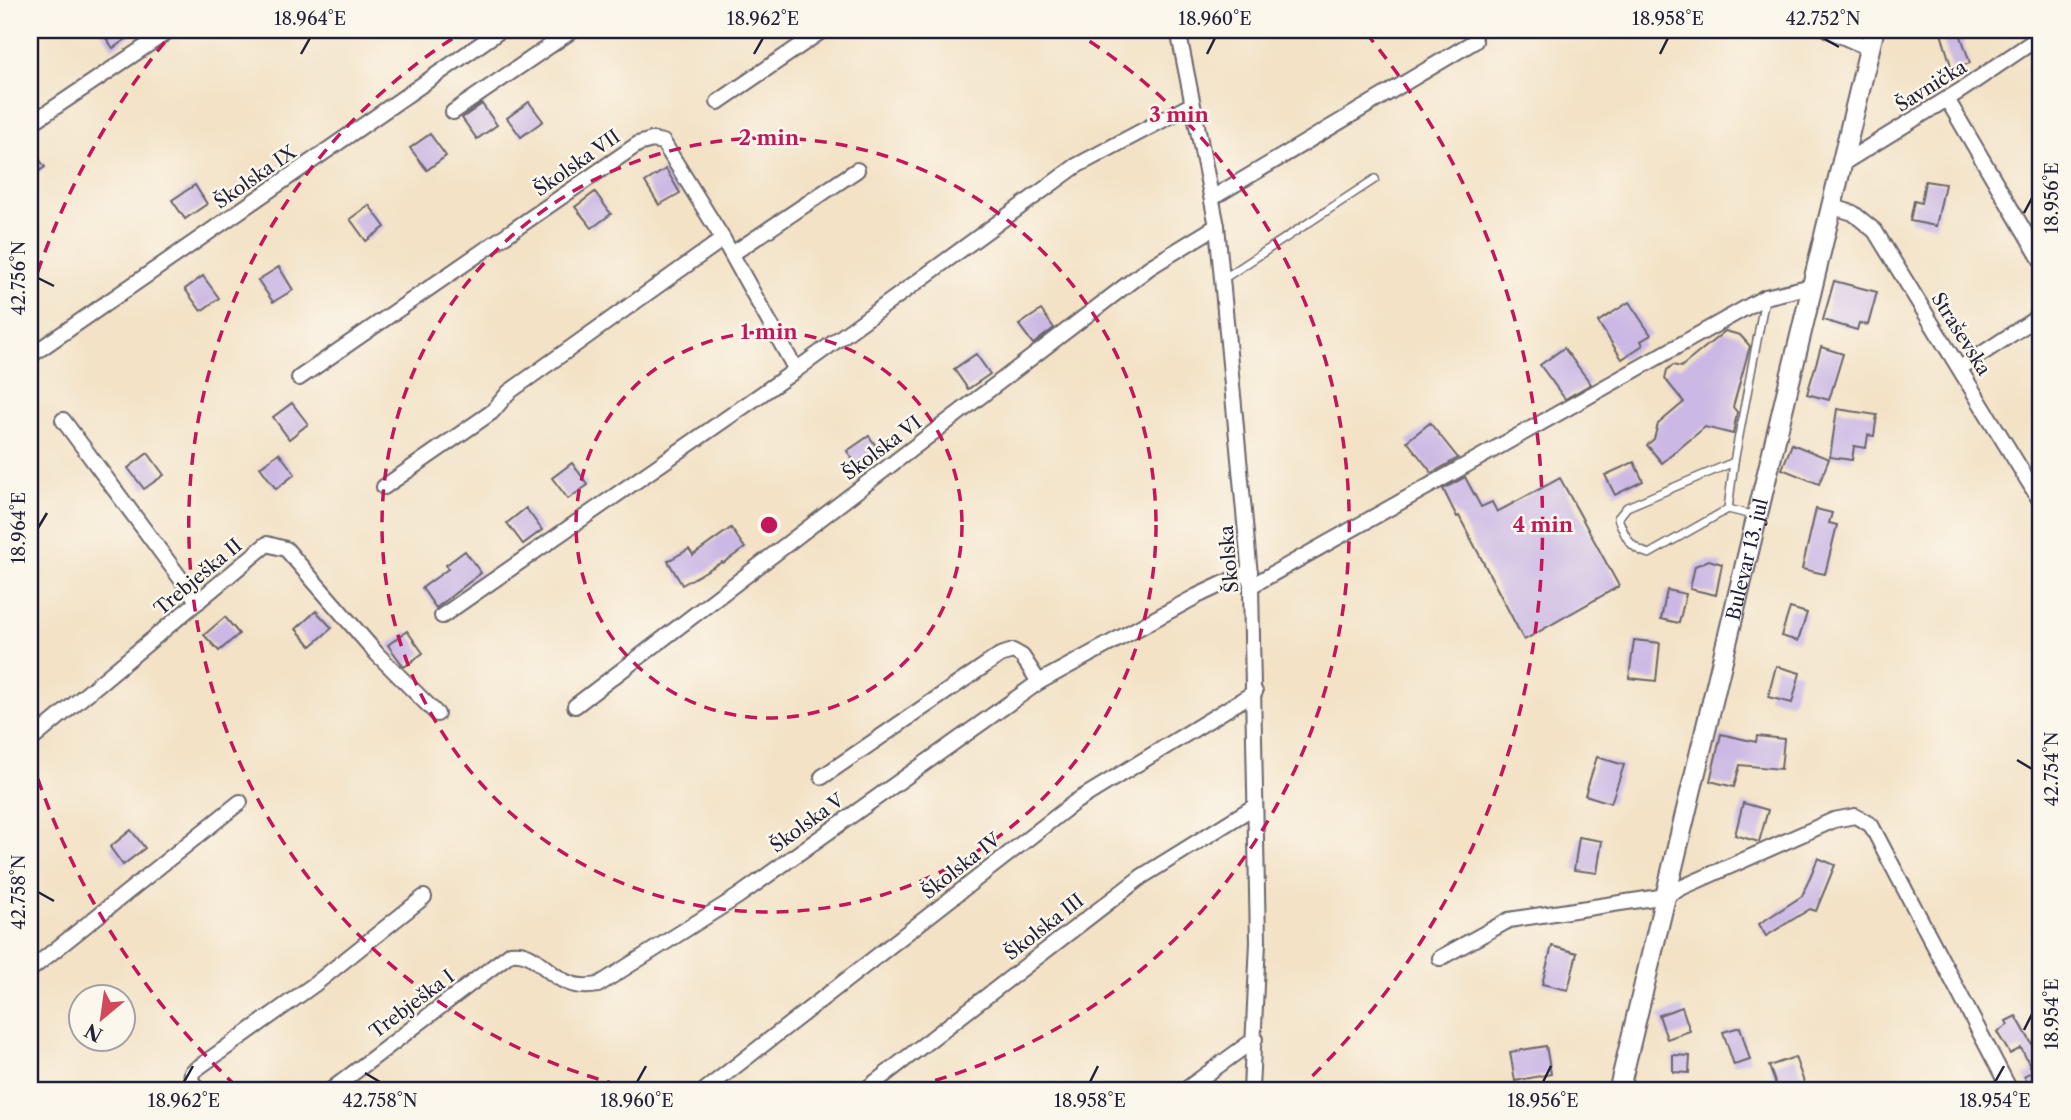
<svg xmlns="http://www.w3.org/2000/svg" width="2071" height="1120" font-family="'Libre Caslon Text',serif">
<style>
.building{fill:#cbb8e4}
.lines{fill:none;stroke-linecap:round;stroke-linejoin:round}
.lane-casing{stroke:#6b656c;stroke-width:10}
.street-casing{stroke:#6b656c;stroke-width:18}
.secondary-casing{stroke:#6b656c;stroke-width:23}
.lane{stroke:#fff;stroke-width:7}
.street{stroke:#fff;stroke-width:14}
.secondary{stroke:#fff;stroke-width:19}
.ticks{fill:none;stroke:#22223b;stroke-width:2.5}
.ring{fill:none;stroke:#c2185b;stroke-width:3.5;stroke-dasharray:12 9}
.labels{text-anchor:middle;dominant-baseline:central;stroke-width:5;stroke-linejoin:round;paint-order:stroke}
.street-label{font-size:19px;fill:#22223b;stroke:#fbf7ec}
.centre{fill:#c2185b;stroke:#fbf7ec;stroke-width:3.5}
.ring-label{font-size:21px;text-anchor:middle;font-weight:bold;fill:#c2185b;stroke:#fbf7ec;stroke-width:5;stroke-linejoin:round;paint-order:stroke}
.neatline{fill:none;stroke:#22223b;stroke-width:2.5}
.ticks-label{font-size:18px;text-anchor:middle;fill:#22223b}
</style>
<rect width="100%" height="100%" fill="#fbf7ec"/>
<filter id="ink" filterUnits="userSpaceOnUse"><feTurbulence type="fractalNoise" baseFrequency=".0143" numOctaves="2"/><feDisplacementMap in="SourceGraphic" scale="14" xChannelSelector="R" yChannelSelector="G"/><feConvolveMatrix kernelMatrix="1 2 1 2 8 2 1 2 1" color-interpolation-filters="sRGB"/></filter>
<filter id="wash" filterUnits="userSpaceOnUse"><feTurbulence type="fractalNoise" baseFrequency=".00686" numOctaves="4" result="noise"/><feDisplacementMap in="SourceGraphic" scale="28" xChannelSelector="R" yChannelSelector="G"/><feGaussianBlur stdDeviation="1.57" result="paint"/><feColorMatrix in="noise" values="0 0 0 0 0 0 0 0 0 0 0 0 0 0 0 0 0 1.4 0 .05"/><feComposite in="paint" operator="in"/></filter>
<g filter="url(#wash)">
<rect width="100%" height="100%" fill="#f3e2c6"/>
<g id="blocks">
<g class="building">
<path d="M100,30H139L113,48Z"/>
<path d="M1940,30H1959L1970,63L1952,69Z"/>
<path d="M529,102L543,121L521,137L507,118Z"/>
<path d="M482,104L497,125L477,139L462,118Z"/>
<path d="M430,134L446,156L427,170L410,148Z"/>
<path d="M30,147L45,167L30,178Z"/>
<path d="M666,169L680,193L659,205L645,182Z"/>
<path d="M1925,181L1945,184L1936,226L1910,221L1914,201L1921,203Z"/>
<path d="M195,185L207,204L185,219L172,200Z"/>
<path d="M595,192L611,214L592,228L575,207Z"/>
<path d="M369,205L385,227L366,241L350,219Z"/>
<path d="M279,267L293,290L273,302L258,280Z"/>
<path d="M203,276L219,298L201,311L185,289Z"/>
<path d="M1834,281L1877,292L1868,325L1859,323L1857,330L1823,320Z"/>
<path d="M1629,302L1651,335L1641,341L1643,345L1622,359L1598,322Z"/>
<path d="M1041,310L1054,328L1033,344L1019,325Z"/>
<path d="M1725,331L1740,335L1750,346L1733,407L1737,412L1733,434L1705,427L1662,463L1647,445L1654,439L1658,424L1684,402L1665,379L1667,370L1673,365L1681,367Z"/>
<path d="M1821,347L1843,354L1829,400L1807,394Z"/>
<path d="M1564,348L1591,384L1565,399L1540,365Z"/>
<path d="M976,354L990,374L968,389L954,369Z"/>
<path d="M292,403L308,424L289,439L273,417Z"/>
<path d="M1837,409L1877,415L1874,436L1868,435L1866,448L1854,446L1852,460L1830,457Z"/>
<path d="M1430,423L1458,458L1432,473L1407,441Z"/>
<path d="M869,436L883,456L861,471L847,451Z"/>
<path d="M1792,444L1829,459L1819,484L1782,469Z"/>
<path d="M148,453L164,475L144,489L128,468Z"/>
<path d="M279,453L295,474L276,489L260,467Z"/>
<path d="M1634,462L1643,481L1615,495L1605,475Z"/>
<path d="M572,463L588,485L568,499L552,478Z"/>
<path d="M1465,477L1481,507L1492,502L1497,512L1560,478L1619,586L1524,640L1459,516L1457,517L1443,489Z"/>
<path d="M526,508L542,530L523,544L507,523Z"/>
<path d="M1816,509L1832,513L1829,523L1837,525L1825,574L1802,569Z"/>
<path d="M731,528L745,548L723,563L722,562L682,585L668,561L689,549L693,555Z"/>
<path d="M465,551L481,573L436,608L422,588L448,569L446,565Z"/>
<path d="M1709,560L1722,564L1716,595L1690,589L1695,566Z"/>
<path d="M1667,590L1686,594L1679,623L1661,619Z"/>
<path d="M1790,608L1807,613L1798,641L1781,636Z"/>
<path d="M316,611L332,628L311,646L296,629Z"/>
<path d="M225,617L239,634L219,651L204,635Z"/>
<path d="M407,631L423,653L404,667L388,645Z"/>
<path d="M1634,640L1660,643L1656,681L1629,678Z"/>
<path d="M1776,666L1800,673L1792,703L1768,697Z"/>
<path d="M1721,734L1756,742L1757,736L1784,739L1781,769L1740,765L1734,787L1710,781Z"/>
<path d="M1597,757L1624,765L1611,803L1585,795Z"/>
<path d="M1743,803L1768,810L1759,842L1735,835Z"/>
<path d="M131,830L145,848L123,865L110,847Z"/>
<path d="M1579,837L1602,841L1597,873L1574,870Z"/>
<path d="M1818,858L1835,865L1816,911L1810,909L1766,936L1759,924L1802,896Z"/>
<path d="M1552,946L1577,953L1568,990L1542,984Z"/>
<path d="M1682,1007L1690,1031L1667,1039L1659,1015Z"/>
<path d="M2016,1016L2036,1051L2041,1048V1087L2040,1084L2031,1089L2024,1076L2033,1071L2021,1048L2010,1054L1997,1032L2008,1025L2006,1021Z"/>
<path d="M1740,1027L1750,1060L1734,1065L1723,1032Z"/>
<path d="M1546,1046L1551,1074L1515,1081L1510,1052Z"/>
<path d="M1673,1055L1690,1056L1689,1073L1673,1072Z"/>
<path d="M1795,1057L1805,1085L1791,1090H1778L1769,1066Z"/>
</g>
</g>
</g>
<g filter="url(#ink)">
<use href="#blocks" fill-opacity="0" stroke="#6b656c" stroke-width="2"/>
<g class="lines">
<defs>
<g id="lane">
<path d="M1223,279L1375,179"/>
<path d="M1728,509L1649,554C1629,548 1625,536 1618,518L1627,507L1734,462"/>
<path d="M1756,516L1728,509L1734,462L1765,298"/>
</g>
<g id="street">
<path d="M1178,30L1217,226L1251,586L1258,942L1251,1090"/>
<path d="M1828,30L1869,48"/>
<path d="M1947,99L2041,260"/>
<path d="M718,102L823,30"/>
<path d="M453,112L573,30"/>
<path d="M30,124L170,30"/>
<path d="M1840,165L1963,89L2041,36"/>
<path d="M1212,198L1475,41"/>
<path d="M1830,206L1853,213L1875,231L2041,502"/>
<path d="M732,254L857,170"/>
<path d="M30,356L501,30"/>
<path d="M1960,368L2041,315"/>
<path d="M299,378L638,144L652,140L663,142L723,239L796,370"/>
<path d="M63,420L198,602"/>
<path d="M384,487L492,412L509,392L723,239"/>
<path d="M1251,586L1765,297L1812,286"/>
<path d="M442,616L796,370L1076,166L1191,105"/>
<path d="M575,706L1150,267L1217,226"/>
<path d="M30,741L267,544L286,549L377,654L437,714"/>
<path d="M822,777L1000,655L1013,651L1022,656L1039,682L1197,596L1250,571"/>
<path d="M1440,958L1509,920L1666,896L1683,887L1834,820L1855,816L1871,825L2010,1090"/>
<path d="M30,970L240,802"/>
<path d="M199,1090L191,1081L192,1072L315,984L424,897"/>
<path d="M331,1090L511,953C542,948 551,994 598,985L737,897L1039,682"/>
<path d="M705,1090L1075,802L1255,692"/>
<path d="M865,1090L1141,877L1255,806"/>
<path d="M1185,1090L1255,1039"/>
</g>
<g id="secondary">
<path id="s1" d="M1619,1090L1874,30"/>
</g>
</defs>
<use href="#lane" class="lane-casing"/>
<use href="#street" class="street-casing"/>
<use href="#secondary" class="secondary-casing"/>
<use href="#lane" class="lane"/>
<use href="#street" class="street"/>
<use href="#secondary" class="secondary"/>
</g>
</g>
<path class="ticks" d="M1823,38L1839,47M301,54L310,38M754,54L763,38M1207,54L1215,38M1660,54L1668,38M2024,213L2032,198M38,278L54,286M38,528L47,513M2017,760L2032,769M38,892L54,901M2024,1030L2032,1014M365,1073L380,1082M184,1082L193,1066M637,1082L646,1066M1090,1082L1098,1066M1543,1082L1551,1066M1995,1082L2004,1066"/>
<g class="ring">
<circle cx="769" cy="525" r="193"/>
<circle cx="769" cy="525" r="387"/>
<path d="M639 1090A580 580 0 0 1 466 30M1072 30A580 580 0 0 1 899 1090"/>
<path d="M236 1086A774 774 0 0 1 31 758M31 292A774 774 0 0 1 172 33M1366 33A774 774 0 0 1 1302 1086"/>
</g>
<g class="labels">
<g class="street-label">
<text transform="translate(1931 86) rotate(-32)">Šavnička</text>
<text transform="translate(577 163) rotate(-35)">Školska VII</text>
<text transform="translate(255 177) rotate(-35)">Školska IX</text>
<text transform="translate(1961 334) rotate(58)">Straševska</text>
<text transform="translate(882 448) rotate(-37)">Školska VI</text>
<text transform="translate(1229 559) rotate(-95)">Školska</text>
<text stroke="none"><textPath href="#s1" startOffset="546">Bulevar 13. jul</textPath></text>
<text transform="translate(198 577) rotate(-40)">Trebješka II</text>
<text transform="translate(807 823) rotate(-36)">Školska V</text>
<text transform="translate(961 866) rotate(-38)">Školska IV</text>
<text transform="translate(1044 927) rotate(-38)">Školska III</text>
<text transform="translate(412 1004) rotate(-37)">Trebješka I</text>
</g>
</g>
<circle cx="769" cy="525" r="10" class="centre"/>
<g class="ring-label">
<text x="1179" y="122">3 min</text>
<text x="769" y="145">2 min</text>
<text x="769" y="339">1 min</text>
<text x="1543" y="532">4 min</text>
</g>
<rect width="2071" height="1120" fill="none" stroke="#fbf7ec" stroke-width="77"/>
<g transform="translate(102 1018) rotate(209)"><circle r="33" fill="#fbf7ec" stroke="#a4a2a5" stroke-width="2"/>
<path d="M0-5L12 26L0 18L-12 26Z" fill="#d1495b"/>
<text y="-10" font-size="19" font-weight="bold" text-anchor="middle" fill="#22223b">N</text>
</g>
<rect x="38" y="38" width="1994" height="1044" class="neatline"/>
<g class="ticks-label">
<text x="310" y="25">18.964°E</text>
<text x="763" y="25">18.962°E</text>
<text x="1215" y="25">18.960°E</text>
<text x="1668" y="25">18.958°E</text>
<text x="1823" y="25">42.752°N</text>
<text transform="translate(2052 198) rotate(-90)" y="6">18.956°E</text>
<text transform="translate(19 278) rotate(-90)" y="6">42.756°N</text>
<text transform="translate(19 528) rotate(-90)" y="6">18.964°E</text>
<text transform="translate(2052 769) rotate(-90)" y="6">42.754°N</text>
<text transform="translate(19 892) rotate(-90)" y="6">42.758°N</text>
<text transform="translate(2052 1014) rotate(-90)" y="6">18.954°E</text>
<text x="184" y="1107">18.962°E</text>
<text x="380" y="1107">42.758°N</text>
<text x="637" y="1107">18.960°E</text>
<text x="1090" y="1107">18.958°E</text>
<text x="1543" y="1107">18.956°E</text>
<text x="1995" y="1107">18.954°E</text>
</g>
</svg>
